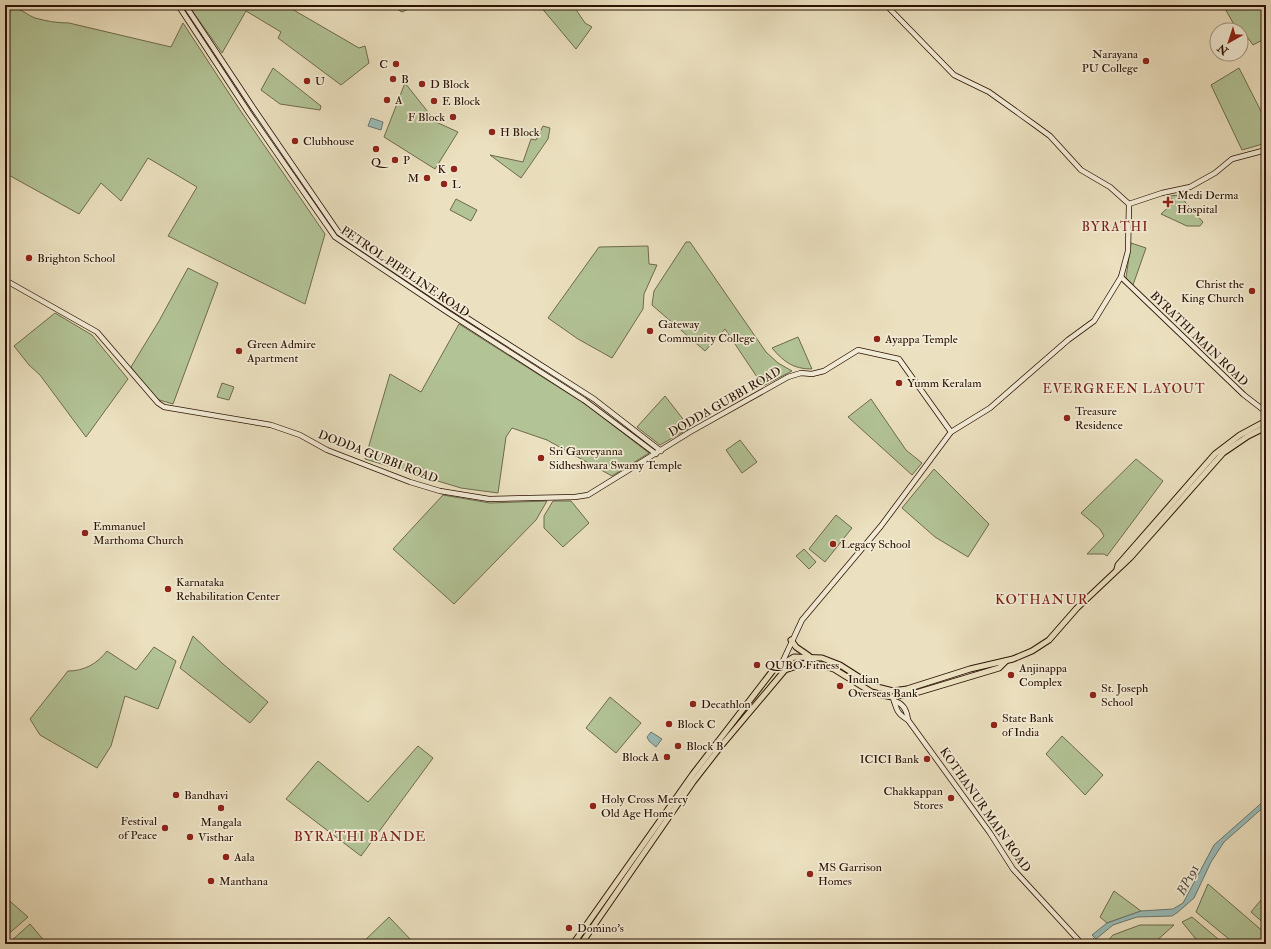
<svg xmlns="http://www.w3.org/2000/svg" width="1271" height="949" font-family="'IM FELL Double Pica',serif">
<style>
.green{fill:#b2c396;stroke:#6e6a4d}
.water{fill:#99bcb8;stroke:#6d7870}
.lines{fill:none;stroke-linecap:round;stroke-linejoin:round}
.stream{stroke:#6d7870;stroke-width:1}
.secondary-casing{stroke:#2b1204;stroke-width:6}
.primary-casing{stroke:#2b1204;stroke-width:7}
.secondary{stroke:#f2ebd5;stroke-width:4.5}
.primary{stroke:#ebe0bf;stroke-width:5}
.poi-dot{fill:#8f2418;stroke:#f2ebd5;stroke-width:1.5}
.labels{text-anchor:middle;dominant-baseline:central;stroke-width:3.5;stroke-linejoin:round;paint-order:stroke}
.poi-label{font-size:12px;fill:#2b1204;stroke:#f2ebd5;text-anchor:start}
.street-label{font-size:12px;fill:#2b1204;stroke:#f2ebd5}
.neighbourhood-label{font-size:13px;letter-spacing:1px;fill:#7a1f14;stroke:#f2ebd5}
.water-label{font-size:13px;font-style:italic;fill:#524e43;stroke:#f2ebd5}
.quarter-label{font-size:14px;letter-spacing:1px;fill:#7a1f14;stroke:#f2ebd5}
</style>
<rect width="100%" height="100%" fill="#ebe0bf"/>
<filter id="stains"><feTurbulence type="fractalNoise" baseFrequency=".005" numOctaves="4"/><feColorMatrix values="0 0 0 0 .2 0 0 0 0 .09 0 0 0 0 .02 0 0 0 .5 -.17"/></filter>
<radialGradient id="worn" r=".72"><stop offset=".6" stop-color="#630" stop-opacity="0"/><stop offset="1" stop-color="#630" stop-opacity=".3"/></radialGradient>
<g class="green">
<path d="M193,5H285L359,48L365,46L369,63L341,85L278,38L281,32L246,11L222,53L191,9Z"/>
<path d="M390,5H417L402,12Z"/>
<path d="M541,5H573L585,23L592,27L576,49L540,6Z"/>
<path d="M1223,5H1266V38L1253,45L1243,31L1237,30Z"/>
<path d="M12,8C21,8 27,15 35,18C46,21 57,23 69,23L171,47L183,23L240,110L325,234L305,304L168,236L197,187L148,158L121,201L101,183L79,214L5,173V19Z"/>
<path d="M273,68L321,106L320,110L280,104L261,90Z"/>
<path d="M1239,68L1266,121V143L1242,150L1211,85Z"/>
<path d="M405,83L436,122L458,132L435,169L384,137Z"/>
<path d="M543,126L550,128L548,139L521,178L490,155L523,162L531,139L536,140Z"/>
<path d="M1179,195L1203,222L1200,226H1187L1161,214L1174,202L1169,196Z"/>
<path d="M456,199L477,210L471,221L450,210Z"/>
<path d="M686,242H690L766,352L778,363L792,371L763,386L725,329L705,351L652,305L654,291Z"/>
<path d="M1131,243L1146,248L1133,285L1126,278Z"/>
<path d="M648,246L649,264L657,265L644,294L643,309L612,358L578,339L548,318L599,247Z"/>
<path d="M188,268L218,283L173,404L156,399L131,367L159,321Z"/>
<path d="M55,313L92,335L128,379L86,437L40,375L29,365L14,346Z"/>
<path d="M459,324L588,406L649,453L612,476L547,440L512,428L506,437L498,493L461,488L365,459L390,374L421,392Z"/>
<path d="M798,337L812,369C793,369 784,362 772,348Z"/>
<path d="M222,383L234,387L229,400L217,397Z"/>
<path d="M665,396L690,428L660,445L637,427Z"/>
<path d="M871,399L906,450L922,463L912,475L848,417Z"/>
<path d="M740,440L757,462L742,473L726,450Z"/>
<path d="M1136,459L1163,481L1107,556L1104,554H1087L1104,536L1100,529L1081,513Z"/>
<path d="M934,469L989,524L968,557L935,537L902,508Z"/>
<path d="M443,495L490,503L547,501L536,520L454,604L393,549Z"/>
<path d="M553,501H571L589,523L563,547L544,528V516Z"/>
<path d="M836,515L852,528L825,562L809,549Z"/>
<path d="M804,549L816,562L809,569L796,556Z"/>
<path d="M193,636L223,664L268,702L250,723L180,668Z"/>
<path d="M154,647L176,661L158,709L125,696L111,746L97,768L40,735L30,719L68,671C84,671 97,664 107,651L136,670Z"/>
<path d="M610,697L641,723L616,753L586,728Z"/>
<path d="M1062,736L1103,775L1085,795L1046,754Z"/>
<path d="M418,746L433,758L361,856L286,799L318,761L368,802Z"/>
<path d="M1208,884L1266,934V944H1235L1196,912Z"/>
<path d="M1114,891L1141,911L1107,923L1100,917Z"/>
<path d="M1266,894V925L1251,912Z"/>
<path d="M5,897L28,917L5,937Z"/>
<path d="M389,917L411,940L407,944H361Z"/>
<path d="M1192,917L1224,944H1200L1182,922Z"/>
<path d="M30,924L47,944H8L10,942Z"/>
<path d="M1140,925H1174L1153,944H1105L1113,935Z"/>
</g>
<g class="water">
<path d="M371,118L383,122L381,130L368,126Z"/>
<path d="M651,732L662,739L656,747L649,741L647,737Z"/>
<path d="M1266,799V805L1224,842L1211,862L1194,898L1178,912L1172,916L1137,917L1113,925L1096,939L1092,935L1107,923L1141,911L1173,909L1183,903L1214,845Z"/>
</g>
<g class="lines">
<path class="stream" d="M1088,944L1095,937"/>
<defs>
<g id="secondary">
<path d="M178,5L249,113L335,237L447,312L584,400L656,454"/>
<path d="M185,5L254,109L339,233L450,307L594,399L661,451"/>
<path d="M1129,204L1162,193L1190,187L1215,173L1232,159L1266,150"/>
<path d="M1121,277L1244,395L1266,412"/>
<path d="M5,280L97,332L158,403L164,407L271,425L300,435L327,450L410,482L440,491L489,499L575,497L588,495L690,432L788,377L801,373L812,374L824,371L858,350L899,359L951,432"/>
<path d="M785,670L782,663L802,620L881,526L951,432L990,408L1068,340L1094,321L1121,277L1128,251L1129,204L1110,187L1081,170L1050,136L1035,125L989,92L954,75L886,5"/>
<path d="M893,698C897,709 896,713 908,720"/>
<path d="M894,701C903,703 907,711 908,720L990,833L1013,869L1082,944"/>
</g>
<g id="primary">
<path d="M1117,569L1118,565L1215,454L1240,435L1266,421"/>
<path d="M791,640L796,647L809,656"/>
<path d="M573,944L693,774L774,669L794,657L822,658L840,665L873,686L893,691L907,689L970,669L1013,659L1032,651L1049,640L1077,608L1130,558L1223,453L1248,436L1266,427"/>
<path d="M581,944L693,782L721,746L785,670L806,663L821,665L834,669L873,693L892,697L919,692L999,668L1006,661"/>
</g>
</defs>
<use href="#secondary" class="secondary-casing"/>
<use href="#primary" class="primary-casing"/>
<use href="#secondary" class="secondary"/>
<use href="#primary" class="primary"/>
</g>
<g class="poi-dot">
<circle cx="1146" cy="61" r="4"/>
<circle cx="396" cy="64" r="4"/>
<circle cx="393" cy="79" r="4"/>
<circle cx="307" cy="81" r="4"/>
<circle cx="422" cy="84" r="4"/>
<circle cx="387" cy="100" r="4"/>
<circle cx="434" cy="101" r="4"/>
<circle cx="453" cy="117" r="4"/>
<circle cx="492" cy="132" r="4"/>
<circle cx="295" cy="141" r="4"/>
<circle cx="376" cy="149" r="4"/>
<circle cx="395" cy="160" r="4"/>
<circle cx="454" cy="169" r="4"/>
<circle cx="427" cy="178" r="4"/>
<circle cx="444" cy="184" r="4"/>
<path d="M1166 196h4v4h4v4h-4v4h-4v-4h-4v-4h4z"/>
<circle cx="29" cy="258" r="4"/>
<circle cx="1252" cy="291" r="4"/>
<circle cx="650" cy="331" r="4"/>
<circle cx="877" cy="339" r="4"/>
<circle cx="239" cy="351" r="4"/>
<circle cx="899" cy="383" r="4"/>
<circle cx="1067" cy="418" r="4"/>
<circle cx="541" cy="458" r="4"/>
<circle cx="85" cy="533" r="4"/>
<circle cx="833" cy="544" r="4"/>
<circle cx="168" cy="589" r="4"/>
<circle cx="757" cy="665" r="4"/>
<circle cx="1011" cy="675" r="4"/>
<circle cx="840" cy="686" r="4"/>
<circle cx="1093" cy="695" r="4"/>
<circle cx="693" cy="704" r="4"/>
<circle cx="669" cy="724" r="4"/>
<circle cx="994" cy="725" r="4"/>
<circle cx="678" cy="746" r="4"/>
<circle cx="667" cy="757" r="4"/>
<circle cx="927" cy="759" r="4"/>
<circle cx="176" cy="795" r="4"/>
<circle cx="951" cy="798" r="4"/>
<circle cx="593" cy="806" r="4"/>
<circle cx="221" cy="808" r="4"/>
<circle cx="165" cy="828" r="4"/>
<circle cx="190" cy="837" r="4"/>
<circle cx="226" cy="857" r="4"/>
<circle cx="810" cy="874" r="4"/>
<circle cx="211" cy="881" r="4"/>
<circle cx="569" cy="928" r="4"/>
</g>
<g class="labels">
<g class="poi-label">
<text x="1138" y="54" text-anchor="end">Narayana<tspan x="1138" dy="14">PU College</tspan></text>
<text x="388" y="64" text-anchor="end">C</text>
<text x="401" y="79">B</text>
<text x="315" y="81">U</text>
<text x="430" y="84">D Block</text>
<text x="395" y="100">A</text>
<text x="442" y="101">E Block</text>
<text x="445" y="117" text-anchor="end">F Block</text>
<text x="500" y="132">H Block</text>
<text x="303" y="141">Clubhouse</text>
<text x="403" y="160">P</text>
<text x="376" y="162" text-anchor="middle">Q</text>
<text x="446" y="169" text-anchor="end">K</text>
<text x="419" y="178" text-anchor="end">M</text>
<text x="452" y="184">L</text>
<text x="1177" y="195">Medi Derma<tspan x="1177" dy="14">Hospital</tspan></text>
<text x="37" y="258">Brighton School</text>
<text x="1244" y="284" text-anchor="end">Christ the<tspan x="1244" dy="14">King Church</tspan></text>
<text x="658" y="324">Gateway<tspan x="658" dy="14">Community College</tspan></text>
<text x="885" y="339">Ayappa Temple</text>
<text x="247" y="344">Green Admire<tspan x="247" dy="14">Apartment</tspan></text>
<text x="907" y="383">Yumm Keralam</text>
<text x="1075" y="411">Treasure<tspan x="1075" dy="14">Residence</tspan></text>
<text x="549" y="451">Sri Gavreyanna<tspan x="549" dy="14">Sidheshwara Swamy Temple</tspan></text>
<text x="93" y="526">Emmanuel<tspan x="93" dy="14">Marthoma Church</tspan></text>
<text x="841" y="544">Legacy School</text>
<text x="176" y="582">Karnataka<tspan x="176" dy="14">Rehabilitation Center</tspan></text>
<text x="765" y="665">QUBO Fitness</text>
<text x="1019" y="668">Anjinappa<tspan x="1019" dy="14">Complex</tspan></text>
<text x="848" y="679">Indian<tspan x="848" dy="14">Overseas Bank</tspan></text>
<text x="1101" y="688">St. Joseph<tspan x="1101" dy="14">School</tspan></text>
<text x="701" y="704">Decathlon</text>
<text x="1002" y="718">State Bank<tspan x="1002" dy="14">of India</tspan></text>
<text x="677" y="724">Block C</text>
<text x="686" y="746">Block B</text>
<text x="659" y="757" text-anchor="end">Block A</text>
<text x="919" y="759" text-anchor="end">ICICI Bank</text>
<text x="943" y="791" text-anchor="end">Chakkappan<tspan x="943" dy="14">Stores</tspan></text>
<text x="184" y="795">Bandhavi</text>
<text x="601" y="799">Holy Cross Mercy<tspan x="601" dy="14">Old Age Home</tspan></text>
<text x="157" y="821" text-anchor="end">Festival<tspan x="157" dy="14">of Peace</tspan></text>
<text x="221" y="822" text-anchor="middle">Mangala</text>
<text x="198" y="837">Visthar</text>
<text x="234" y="857">Aala</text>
<text x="818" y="867">MS Garrison<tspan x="818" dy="14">Homes</tspan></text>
<text x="219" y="881">Manthana</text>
<text x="577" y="928">Domino's</text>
</g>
<g class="street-label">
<text transform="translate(405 272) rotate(34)">PETROL PIPELINE ROAD</text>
<text transform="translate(1199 339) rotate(44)">BYRATHI MAIN ROAD</text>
<text transform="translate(725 402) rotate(-30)">DODDA GUBBI ROAD</text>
<text transform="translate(378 457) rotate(21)">DODDA GUBBI ROAD</text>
<text transform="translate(985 810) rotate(55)">KOTHANUR MAIN ROAD</text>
</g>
<g class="neighbourhood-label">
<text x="1115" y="227">BYRATHI</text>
<text x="1124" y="389">EVERGREEN LAYOUT</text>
</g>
<g class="water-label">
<text transform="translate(1188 880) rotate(-62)">BP191</text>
</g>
<g class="quarter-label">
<text x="1042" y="599">KOTHANUR</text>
<text x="360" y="836">BYRATHI BANDE</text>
</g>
</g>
<rect width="1271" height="949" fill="none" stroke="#ebe0bf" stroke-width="20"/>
<rect x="6" y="6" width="1259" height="937" fill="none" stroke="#2b1204" stroke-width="2"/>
<rect x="10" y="10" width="1251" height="929" fill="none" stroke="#2b1204"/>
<g transform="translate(1229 42) rotate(219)"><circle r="19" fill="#f2ebd5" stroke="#a29481"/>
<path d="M0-3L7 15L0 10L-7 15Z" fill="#8f2418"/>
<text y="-6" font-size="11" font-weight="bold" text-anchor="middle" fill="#2b1204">N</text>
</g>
<rect width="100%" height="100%" filter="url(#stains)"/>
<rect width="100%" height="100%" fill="url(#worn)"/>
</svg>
